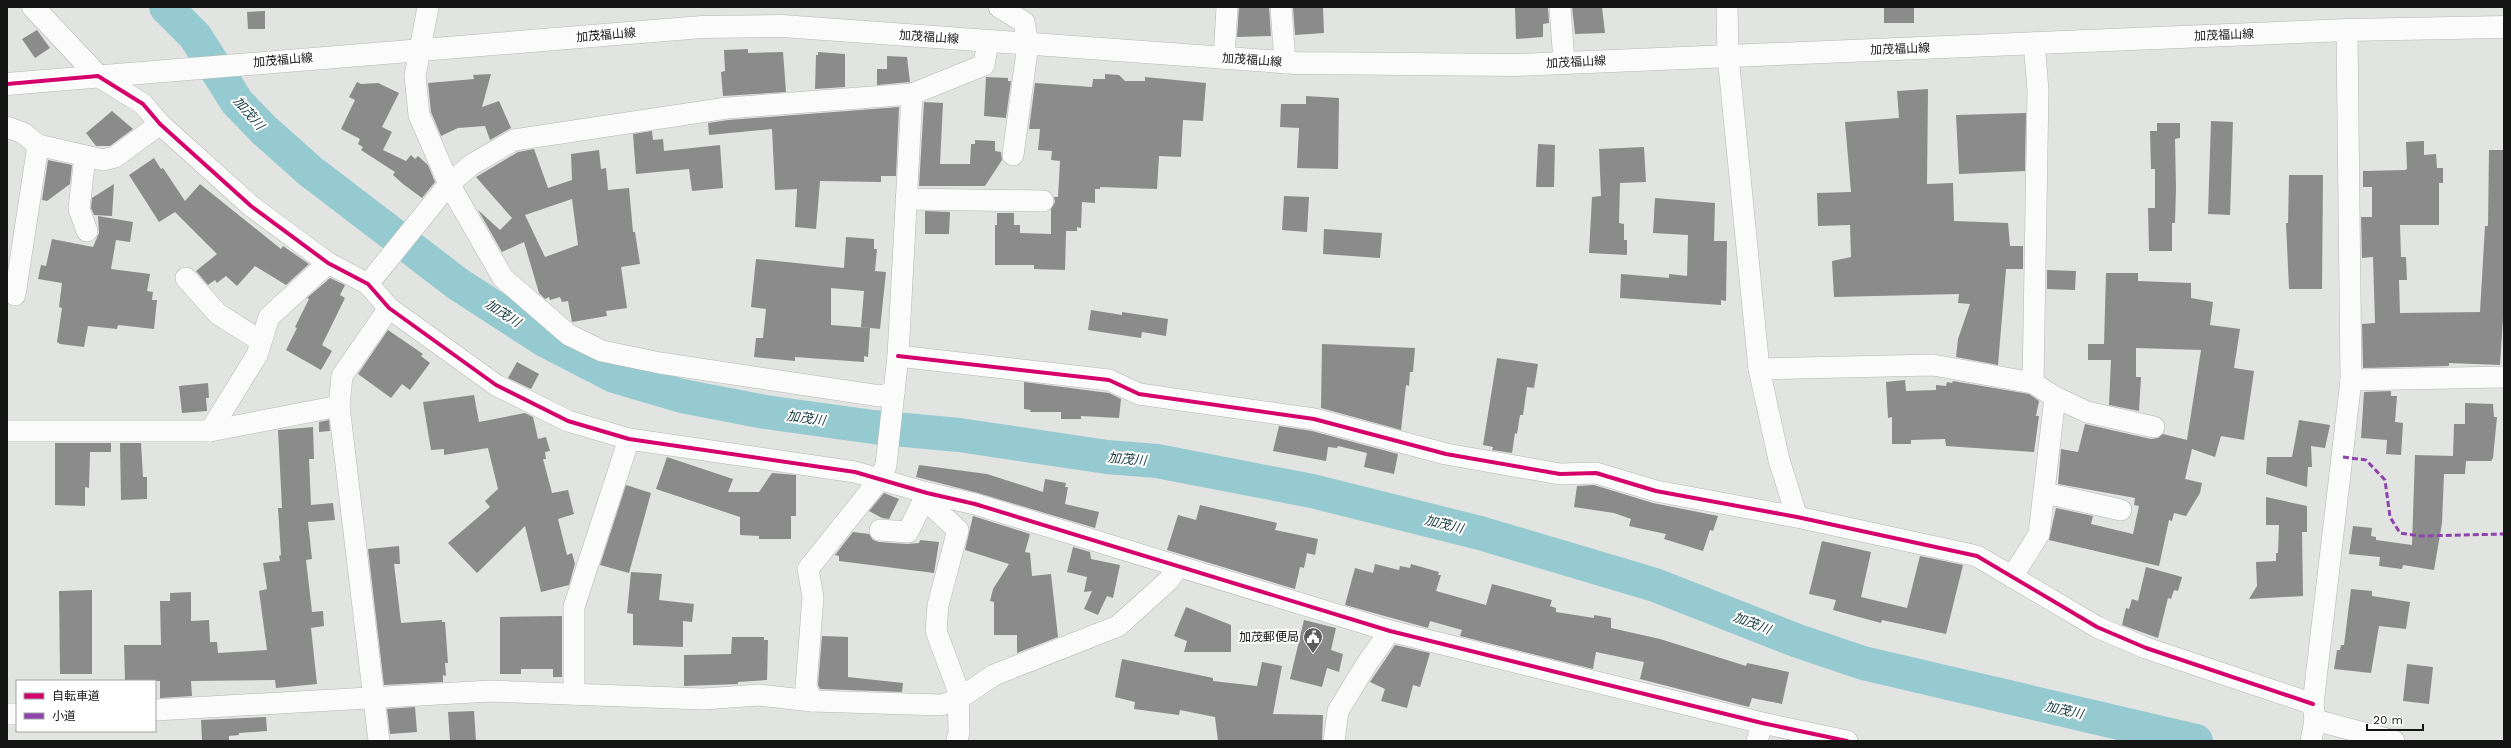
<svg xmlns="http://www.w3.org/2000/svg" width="2511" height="748" font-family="'Work Sans','Noto Sans JP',sans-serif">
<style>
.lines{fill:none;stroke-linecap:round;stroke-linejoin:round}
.river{stroke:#95cad0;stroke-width:34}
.building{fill:#8a8b8a;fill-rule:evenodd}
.street-casing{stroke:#b4b7b4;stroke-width:22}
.secondary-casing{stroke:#b4b7b4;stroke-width:23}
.street{stroke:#fafbfa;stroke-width:21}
.secondary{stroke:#fafbfa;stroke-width:22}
.quiet{stroke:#8e44ad;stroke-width:3;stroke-dasharray:6 3;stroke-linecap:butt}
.cycleway-casing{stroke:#fff;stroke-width:6}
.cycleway{stroke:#d6006c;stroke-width:4}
.labels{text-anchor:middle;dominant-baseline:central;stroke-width:4;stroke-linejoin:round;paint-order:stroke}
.street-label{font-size:12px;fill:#141514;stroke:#fff}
.poi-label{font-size:12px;fill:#141514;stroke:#fff;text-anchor:end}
.water-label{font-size:13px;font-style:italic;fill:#173b40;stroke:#fff}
</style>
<rect width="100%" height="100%" fill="#e1e4e1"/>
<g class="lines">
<path class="river" d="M166,7L195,36L237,102L264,130L310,171L458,284L546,341L614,376L682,396L765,412L873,427L959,435L1107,457L1157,461L1312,491L1480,533L1655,585L1798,641L1863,663L2196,741"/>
</g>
<g class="building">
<path d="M1239,7H1269L1271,36L1237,37Z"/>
<path d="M1293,7H1323L1324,33L1295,35Z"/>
<path d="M1515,7H1548L1549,23L1543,24V37L1516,39Z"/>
<path d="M1572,7H1602L1605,33L1575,34Z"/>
<rect x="1884" y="7" width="30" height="16"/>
<path d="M265,11V29H248L247,12Z"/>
<path d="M37,30L50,48L35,58L22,39Z"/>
<path d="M748,49V53L783,52L786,92L723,96L721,72L725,71L724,50Z"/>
<path d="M818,52L845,54V87L815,89L816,55H818Z"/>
<path d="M887,56L907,57L910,82L877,85V69H887Z"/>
<path d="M491,74L482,107L499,101L511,128L490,140L485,126L458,128L441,136L431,112L428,83L474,79L473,75Z"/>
<path d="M1105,74L1119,75L1125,81H1145V77L1206,83L1203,121L1183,120L1181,157L1159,156L1157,189L1100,187V189H1095V203L1082,202L1081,228L1077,227V231H1066L1065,270L1034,269V265H995V225H997V213H1014V225H1020V233L1051,234V209L1055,202L1054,197H1058L1060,161L1051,160L1052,151L1038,150L1040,129H1029L1035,83L1092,87L1093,79H1105Z"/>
<path d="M986,77L1008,78V81H1011L1006,118L984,116Z"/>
<path d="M357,82L361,84L378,83L399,93L382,127L392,132L383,150L406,161L411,155L415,159L418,156L428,165L435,182L422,198L403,184L393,175L395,172L361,150L363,147L358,144L360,139L341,129L355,100L349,97Z"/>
<path d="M1928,89L1927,184L1953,183L1954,221L2008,223L2010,246H2023V269H2006L1998,365L1956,357L1958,339L1970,304L1958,303L1959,294L1834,297L1832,261L1851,257L1850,225L1818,226L1817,193L1851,192L1845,122L1899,118L1897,91Z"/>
<path d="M1306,96L1339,98L1338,169L1297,168L1299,128L1280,127L1281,104H1306Z"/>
<path d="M924,102L943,103L940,164H970L971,144H975V140L995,141V151L1001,152L1002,160L985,186H919Z"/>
<path d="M899,107L896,176H881V182L820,181L816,229L795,227L797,189L775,190L772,129L709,135L708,123L728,120Z"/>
<path d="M112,111L133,129L110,146H96L86,133Z"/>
<path d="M2026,113L2025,171L1959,174L1956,115Z"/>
<path d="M2211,121L2233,122L2230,215L2208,214Z"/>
<path d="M2157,123H2180V138L2175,139L2176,188L2175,223H2172V251H2149L2148,208H2155V169H2151L2150,131H2157Z"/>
<path d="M652,131L653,140L663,139L664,151L720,145L723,188L692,191L689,169L636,174L633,134Z"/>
<path d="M2424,141V155L2436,154L2437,168H2443V183H2439V225H2400L2401,257H2406L2407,280H2399L2400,313L2480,312L2485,226H2488L2489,150H2504V302L2500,365L2449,363V366L2363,368L2362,324L2375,323L2373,257L2362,258L2361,217H2372V187H2363V171L2405,170L2407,169L2406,142Z"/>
<path d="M1538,144L1555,145L1554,187H1536Z"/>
<path d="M1644,147L1646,182L1620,183L1619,223L1624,224V240H1627V255L1589,253L1592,197L1601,196L1599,149Z"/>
<path d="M534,149L548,188L572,180L571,154L599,150L601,169L606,168L608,190L629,188L633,232H635L640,264L621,267L627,308L606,311L607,316L572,322L568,301L562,302L560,297L550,300L549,297L545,299L539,293L524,242L502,252L478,210L500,230L512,218L476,177L518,152ZM572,199L578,245L545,257L525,215Z"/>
<path d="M154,158L161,169L163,168L185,201L200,184L281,249L283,246L309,264L286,285L255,266L237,286L226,276L217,283L215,280L208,285L196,271L217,254L175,212L159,222L129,175Z"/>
<path d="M48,160L72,165L70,184L47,201L42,200Z"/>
<path d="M2289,175H2323L2322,289H2289L2286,223H2288Z"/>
<path d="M114,184L112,216L94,215L91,208L92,198Z"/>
<path d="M1284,196L1309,197L1307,232L1282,230Z"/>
<path d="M1655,198L1715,203L1714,241H1727L1726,301L1721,300V305L1620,298L1621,274L1669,278V274L1687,276L1688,235L1653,233Z"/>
<path d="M925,211L950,212L949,234H925Z"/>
<path d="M98,216L133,222L130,242L116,240L111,269L150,274L147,291L153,292L152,300H157L154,329L118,325L117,329L88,326L84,347L60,344L57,342L62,308L59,307L62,283L38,279L41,265L46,266L52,239L93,247L99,233Z"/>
<path d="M1324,229L1382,233L1380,258L1323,254Z"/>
<path d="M846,237L874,239V249H877L875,271L886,272L880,329L861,327L864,291L831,288V325L870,328L868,357L864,356V362L795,357V361L754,357L756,338H763L766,309L751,307L756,259L844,268Z"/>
<path d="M2047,270L2076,271L2075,290L2047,289Z"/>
<path d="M2106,273H2138V281L2191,283V298L2213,302L2210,325L2240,329L2234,368L2254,371L2244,440L2221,436L2215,457L2192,449L2185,479L2202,483L2200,493L2186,516L2174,513L2172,521L2169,520L2159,566L2049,540L2056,508L2093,516L2091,524L2133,534L2139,506L2134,505L2135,498L2058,484L2061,449L2078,452L2085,424L2151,439L2158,438L2163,434L2187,440L2201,350L2136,348V377H2141L2139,411L2109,405L2111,360H2088V344H2104Z"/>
<path d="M330,278L345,285L340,295L345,298L322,345L332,351L321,370L286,350L297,328L295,327L309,299L307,298Z"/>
<path d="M1091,310L1122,315V312L1168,319L1166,336L1142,332L1141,338L1088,330Z"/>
<path d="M388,330L423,354L421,356L430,363L410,390L402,384L391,398L358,374Z"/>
<path d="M1322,344L1415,348L1413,372H1410L1409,386L1406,385L1401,430L1321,408Z"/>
<path d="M1497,358L1538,364L1534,388L1527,387L1523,415H1520L1517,434L1515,433L1512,453L1492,450L1493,447L1483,445Z"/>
<path d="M517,362L539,374L531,389L508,378Z"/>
<path d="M1905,380L1906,391L1936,390V385L1946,386L1947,382L1952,383L1953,381L2029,394L2039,401L2036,416H2039L2034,452L1946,446L1945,439L1911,440V444H1892V417L1888,418L1886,382Z"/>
<path d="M1024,382L1109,393L1121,399L1119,418L1081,416V419H1061V412H1030L1031,410L1024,409Z"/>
<path d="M208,383L209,398H206L207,411L182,413L179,386Z"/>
<path d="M2391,391V396H2397L2395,422L2403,423L2401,455L2386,454L2387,440L2361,438L2364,392Z"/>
<path d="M474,395L479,422L525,413L533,417L538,439L546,437L550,451L545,452L546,459H543L552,493L568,490L574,514L558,519L567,555L572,553L575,564L569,585L541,592L525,526L477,573L448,543L490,507L485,501L498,489L488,448L444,455V449L431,450L423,402Z"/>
<path d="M2465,403L2493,404L2494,417H2497L2493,458L2491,461H2466L2465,474H2444L2442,523L2434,570L2403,565L2402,569L2379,566L2380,557L2349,554L2353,526L2372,528L2371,536L2376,537V540L2412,545L2415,455L2453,456L2454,424H2465Z"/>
<path d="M329,420L330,431L319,432V422Z"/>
<path d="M2299,420L2330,425L2325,448L2311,446L2312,467H2308L2307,487L2266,474L2267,457H2292Z"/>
<path d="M1279,426L1312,431L1398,454L1394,474L1364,467L1367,453L1338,446L1337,448L1328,447L1326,461L1273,451Z"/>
<path d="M313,427L314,459H309L311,505L333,503L335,520L308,522L312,559L306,560L312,612L323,611L324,626L311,628L317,684L276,688L275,680L191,681L192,696L160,698V681H125L124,645H161L160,601H170V593L191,592V621L209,620L210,642H217L218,653L267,650L259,591L267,589L263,563L280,561L279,556L281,555L278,508H282L278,430Z"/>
<path d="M55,443H111V452H90L89,488L85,487V506L55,505Z"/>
<path d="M120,443H141L143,477H147V499L121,500Z"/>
<path d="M667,457L733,479L728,492H759L772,473L796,475V516H791V539H759V536L740,535V517L656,489Z"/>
<path d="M919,465L987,474L1043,492L1045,479L1066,483L1065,487H1068L1065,504L1099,512L1095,528L978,493L916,477Z"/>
<path d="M626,485L651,493L629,573L600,565Z"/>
<path d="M1594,485L1653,503L1718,516L1713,531L1710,530L1703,551L1664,539L1666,534L1629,526L1631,519L1614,513L1574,507L1577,486Z"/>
<path d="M884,493L899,499L889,519L882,518L869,511Z"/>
<path d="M2266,497L2307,506V532H2302L2303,596L2249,599L2257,586L2256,562L2276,561V553H2278L2279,525H2266Z"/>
<path d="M1200,505L1277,523L1275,530L1318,539L1315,555L1307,553L1304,568L1300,567L1295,589L1167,550L1178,515L1196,520Z"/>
<path d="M973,516L1030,534L1025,552L1030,553L1032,576L1051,574L1058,637L1017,653V635H994V602L990,601L993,589L1009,564L965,550Z"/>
<path d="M853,532L869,534L873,540L879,542L907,544L919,543L920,540L939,542L934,573L839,561V556L835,555Z"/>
<path d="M1822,541L1871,552L1861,597L1907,608L1920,556L1963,565L1946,634L1882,620L1881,623L1833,610L1836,600L1809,594Z"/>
<path d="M399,546L400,564H394L401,623L442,620V622H445L448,663H445L446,676L443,675V682L384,685L368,549Z"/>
<path d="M1073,547L1090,552L1091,559L1120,565L1113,598L1107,596L1098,615L1084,609L1092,591L1084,592L1087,577L1067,572Z"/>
<path d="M1375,564L1399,570L1400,566L1410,568L1411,564L1439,572L1438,575H1441L1436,591L1486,605L1492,584L1552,600L1550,606L1556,608V612L1594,618V615L1611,618V628L1660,639L1746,666L1747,663L1789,672L1782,704L1752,698L1749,707L1640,679L1644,662L1596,652L1593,669L1460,636L1462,630L1430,621L1428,628L1345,605L1355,568L1373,573Z"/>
<path d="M2146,567L2182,577L2178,591L2174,590L2171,599L2168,598L2158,638L2122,625L2126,608L2129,609L2132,599L2138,601Z"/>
<path d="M631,572L662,574L659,600L694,604L692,622L683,621V647L633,645V614L627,613Z"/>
<path d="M2351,589L2372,591V596L2410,602L2406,629L2379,626L2371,673L2334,669L2337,650H2340L2341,645H2344Z"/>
<path d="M92,590V674H60L59,591Z"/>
<path d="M1186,607L1231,625V652H1184L1187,641L1174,636Z"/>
<path d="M562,616V677H553V669H521V674H500V617Z"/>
<path d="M1304,620L1336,628L1331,650L1343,654L1339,672L1327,668L1322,687L1290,679Z"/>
<path d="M822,636L848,637V677L903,683L902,692L820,689L818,685Z"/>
<path d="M732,637H764V640H768L767,680L738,682V684L684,686V655L731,654Z"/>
<path d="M1395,645L1430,653L1420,687L1413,685L1407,708L1381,701L1385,689L1370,682Z"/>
<path d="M1122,659L1213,678V681L1257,686L1262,662L1282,666L1273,714L1323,715L1322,741H1218L1215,717L1180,710L1179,715L1134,709L1135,702L1115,697Z"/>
<path d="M2407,664L2433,667L2429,704L2403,701Z"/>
<path d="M415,707L417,732L390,734L387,709Z"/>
<path d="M474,711L476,741H450L448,712Z"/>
<path d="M266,717L267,731L239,733V735L229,736V741H202L201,720Z"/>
</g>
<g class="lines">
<defs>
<g id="street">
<path d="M428,7L415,76L419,115L449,184L503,278L569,335L602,351L660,363L880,396L894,392L898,356L912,94"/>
<path d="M999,7L1024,22L1028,44L1013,155"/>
<path d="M1281,7L1285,63"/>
<path d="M1560,7L1564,63"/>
<path d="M1727,7L1728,56L1759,369L1779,460L1797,517"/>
<path d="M1224,58L1227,7"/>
<path d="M98,76L143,104L160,124L251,206L328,263L368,284L389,308L496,385L568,421L629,439L855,472L927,493L975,504L1390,631L1762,723L1847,741"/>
<path d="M7,127L23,133L38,145L103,160L115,157L160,124"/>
<path d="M85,156L79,209L87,231"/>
<path d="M906,199L1043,201"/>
<path d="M186,278L218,314L261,341"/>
<path d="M368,284L449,184L471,165L514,140L727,108L912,94L984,65L988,41"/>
<path d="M15,295L38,145"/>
<path d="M898,356L1109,380L1139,394L1314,419L1446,454L1560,474L1596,473L1656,491L1797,517L1977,556L2097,627L2146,648L2313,704"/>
<path d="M1759,369L1933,365L2033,383L2055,397L2087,412L2154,427"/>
<path d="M2351,380L2504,377"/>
<path d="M2033,383L2038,90L2034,43"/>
<path d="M7,431H210L339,406"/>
<path d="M210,431L257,355L269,317L328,263"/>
<path d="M927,493L931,505L958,530L938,605L936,631L958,690L959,732L957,741"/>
<path d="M2045,493L2121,510"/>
<path d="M880,530L908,532L927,493"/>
<path d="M2012,577L2039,534L2055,397"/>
<path d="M574,694V607L629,439"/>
<path d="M812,701L806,687L813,597L808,569L880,479L886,465L894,392"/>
<path d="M155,710L491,691L703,699L759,695L812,701L941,705L957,700L994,675L1118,626L1169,580L1177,568"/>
<path d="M7,714H17"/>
<path d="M2315,720L2394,741"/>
<path d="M379,741L339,406L342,376L389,308"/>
<path d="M1334,741L1338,711L1366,665L1390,631"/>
<path d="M1757,741L1762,723"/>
<path d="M2311,741L2315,720L2313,704L2351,380L2347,30"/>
</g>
<g id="secondary">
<path d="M33,7L98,76"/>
<path d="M7,84L702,27L782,26L1296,63L1516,65L2347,30L2504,27"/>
</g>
</defs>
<use href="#street" class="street-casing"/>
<use href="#secondary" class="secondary-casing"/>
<use href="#street" class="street"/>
<use href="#secondary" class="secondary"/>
<path class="quiet" d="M2343,457L2366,460L2385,480L2390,517L2400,533L2420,536L2504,534"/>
<defs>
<g id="cycleway">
<path d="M7,84L98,76L143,104L160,124L251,206L328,263L368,284L389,308L496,385L568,421L629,439L855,472L927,493L975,504L1390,631L1762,723L1847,741"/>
<path d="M898,356L1109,380L1139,394L1314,419L1446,454L1560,474L1596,473L1656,491L1797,517L1977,556L2097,627L2146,648L2313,704"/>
</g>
</defs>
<use href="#cycleway" class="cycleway-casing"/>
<use href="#cycleway" class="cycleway"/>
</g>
<defs>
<symbol id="civic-pin" viewBox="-11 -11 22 30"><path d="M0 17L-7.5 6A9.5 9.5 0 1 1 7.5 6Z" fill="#5c5d5c" stroke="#fff"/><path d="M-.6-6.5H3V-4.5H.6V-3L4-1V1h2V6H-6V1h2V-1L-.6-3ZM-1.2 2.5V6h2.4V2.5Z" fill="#fff"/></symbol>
</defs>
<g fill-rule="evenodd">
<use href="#civic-pin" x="1302" y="626" width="22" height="30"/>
</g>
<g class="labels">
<g class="street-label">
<text transform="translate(606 35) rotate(-5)">加茂福山線</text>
<text transform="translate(2224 35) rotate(-2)">加茂福山線</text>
<text transform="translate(929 37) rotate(4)">加茂福山線</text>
<text transform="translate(1900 49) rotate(-2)">加茂福山線</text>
<text transform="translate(283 60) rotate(-5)">加茂福山線</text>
<text transform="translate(1252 60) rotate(4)">加茂福山線</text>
<text transform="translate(1576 62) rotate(-3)">加茂福山線</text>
</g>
<g class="poi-label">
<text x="1299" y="637">加茂郵便局</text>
</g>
<g class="water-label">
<text transform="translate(249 113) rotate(49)">加茂川</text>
<text transform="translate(503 313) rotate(33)">加茂川</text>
<text transform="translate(806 418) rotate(8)">加茂川</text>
<text transform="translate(1127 459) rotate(5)">加茂川</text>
<text transform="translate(1444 524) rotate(14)">加茂川</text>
<text transform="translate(1752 623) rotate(21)">加茂川</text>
<text transform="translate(2064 710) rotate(13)">加茂川</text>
</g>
</g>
<rect width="2511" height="748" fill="none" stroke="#141514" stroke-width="16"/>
<rect x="16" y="680" width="140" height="52" fill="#ffffff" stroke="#a1a1a1"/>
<rect x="24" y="693" width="20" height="6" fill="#d6006c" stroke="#a1a1a1"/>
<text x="52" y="700" font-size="12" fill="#141514">自転車道</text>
<rect x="24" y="713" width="20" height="6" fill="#8e44ad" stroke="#a1a1a1"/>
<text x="52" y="720" font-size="12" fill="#141514">小道</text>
<path d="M2367 724v6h56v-6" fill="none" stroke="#141514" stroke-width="2"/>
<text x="2373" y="724" font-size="12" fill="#141514" stroke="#ffffff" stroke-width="3" paint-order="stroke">20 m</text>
</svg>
